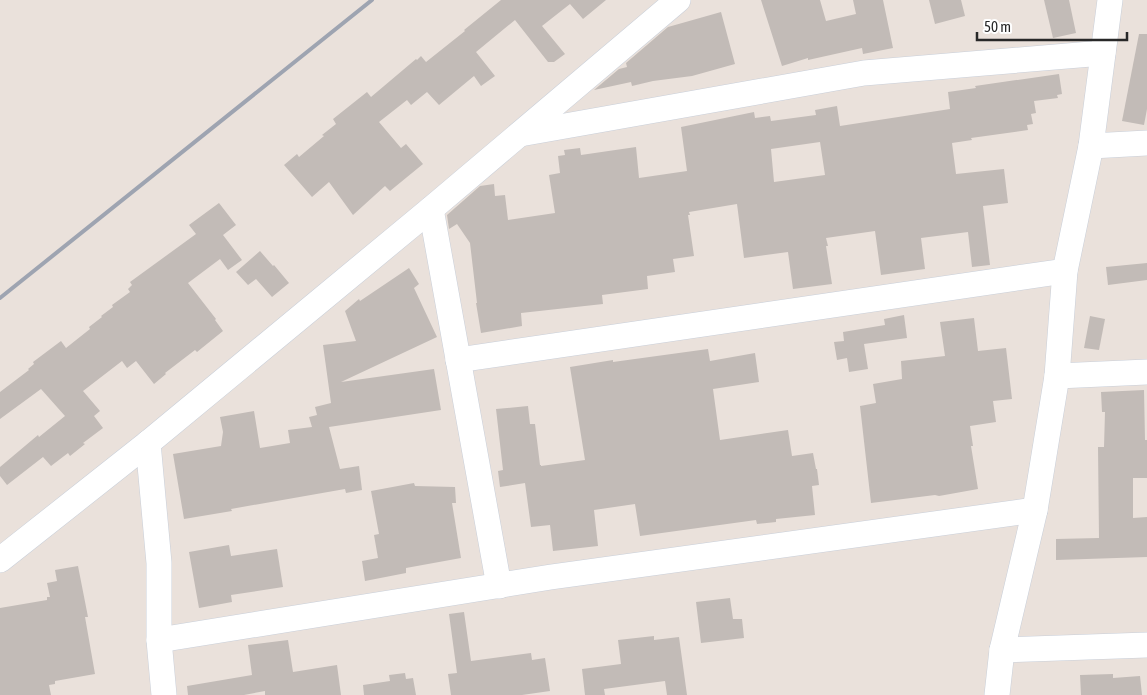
<svg xmlns="http://www.w3.org/2000/svg" width="1147" height="695" font-family="'Asap Condensed',sans-serif">
<style>
.building{fill:#c2bbb7;fill-rule:evenodd}
.lines{fill:none;stroke-linecap:round;stroke-linejoin:round}
.minor-casing{stroke:#c9cfd9;stroke-width:26}
.minor{stroke:#fff;stroke-width:25}
.rail{stroke:#9ea4b1;stroke-width:4}
</style>
<rect width="100%" height="100%" fill="#eae1db"/>
<g class="building">
<path d="M501,0H606L583,19L570,4L542,26L565,54L554,62H548L515,20L476,52L495,76L481,86L474,76L439,105L427,92L411,105L407,100L379,122L401,148L406,144L423,164L390,191L385,186L353,215L329,182L312,197L284,165L297,154L299,157L324,136L322,135L336,124L333,119L367,92L371,97L416,59L417,60L421,56L426,62L465,31L464,30Z"/>
<path d="M761,0H820L826,21L856,14L853,0H883L893,48L863,54L862,48L808,60V58L782,66Z"/>
<path d="M929,0H961L965,16L935,24Z"/>
<path d="M1044,0H1069L1076,33L1053,38Z"/>
<path d="M721,12L735,64L692,76L653,81L632,86L631,82L594,90L619,69L627,67L626,63L668,27Z"/>
<path d="M1139,34H1147V109L1144,125L1122,121Z"/>
<path d="M1059,74L1062,94L1057,95L1058,98L1034,101L1036,113L1031,114L1033,124L1027,125L1028,130L971,138L972,140L952,143L956,174L1004,169L1008,203L983,206L990,265L972,267L968,232L921,238L925,269L881,275L875,231L826,238L828,246H826L832,284L793,289L788,252L744,258L737,204L689,212L690,215H688L694,256L673,259L675,272L647,276L648,289L602,295L603,304L521,313L522,326L481,333L476,303H477L470,243L457,224L449,229L447,215L480,186L494,184L495,196L505,195L508,220L555,213L549,175L560,173L558,156L565,155L564,150L580,148L581,155L636,147L639,178L687,171L681,127L754,112L755,118L770,116L771,121L816,115L815,110L837,106L840,126L950,109L948,92L976,88L975,86ZM820,142L825,175L774,182L771,149Z"/>
<path d="M219,203L236,225L223,235L242,260L228,270L220,259L188,283L216,319L215,320L223,331L197,352L195,350L165,373L166,374L154,384L136,361L127,368L122,361L83,391L100,411L94,416L103,428L83,443L85,444L70,456L68,453L51,466L43,457L7,485L0,476V467L38,435L39,437L65,416L41,389L0,419V392L29,370L28,369L34,364L33,362L61,341L66,348L90,329L89,327L102,317L101,316L113,307L112,305L130,292L128,289L132,285L130,282L196,234L189,225Z"/>
<path d="M260,251L273,266L274,265L289,283L272,297L256,279L248,285L236,272Z"/>
<path d="M1147,263V280L1108,285L1106,267Z"/>
<path d="M409,268L419,284L414,288L437,337L341,382L434,369L441,410L329,427L340,469L359,466L362,490L346,493L345,489L231,509L232,511L184,519L173,454L221,446L223,432L220,417L254,411L260,448L290,443L288,430L312,427L309,417L317,415L315,407L331,403L323,345L356,341L345,311L359,299L360,301Z"/>
<path d="M904,315L907,338L864,344L868,369L849,372L847,358L837,360L834,342L844,341L843,332L885,325L884,319Z"/>
<path d="M1090,316L1105,319L1099,350L1084,348Z"/>
<path d="M974,318L978,351L1006,348L1012,399L993,401L996,422L970,426L973,446H971L978,489L939,496L935,495L871,503L860,406L876,403L873,384L902,379L901,361L945,356L940,322Z"/>
<path d="M708,349L710,361L755,353L759,382L713,389L720,440L788,430L792,456L813,453L816,469H817L819,485L812,486L815,515L776,519V522L757,524L756,520L640,536L635,504L594,510L598,546L553,551L550,525L531,527L525,483L500,487L498,471L503,470L496,409L528,406L530,424H535L540,465H541V466L585,460L570,367L613,360V362Z"/>
<path d="M1144,390L1145,440H1147V478H1133V518L1147,517V557L1056,560V539L1099,538L1098,447H1104L1105,412H1102L1101,392Z"/>
<path d="M414,483L415,486L455,487L456,503H452L461,558L406,568V573L365,581L362,561L378,558L374,535L379,534L371,491Z"/>
<path d="M229,545L231,556L277,549L283,587L231,595L232,602L199,608L189,552Z"/>
<path d="M78,566L88,617H85L95,674L55,681V684L49,685L51,695H0V608L47,600V597H50L47,583L57,581L55,570Z"/>
<path d="M730,598L733,619H742L744,638L701,643L696,602Z"/>
<path d="M464,612L471,661L531,653L532,660L545,658L550,691L522,695H451L448,674L457,673L449,614Z"/>
<path d="M654,636V640L679,637L687,695H667L665,681L604,689L605,695H585L582,669L621,664L618,640Z"/>
<path d="M288,640L293,672L337,665L341,695H265V691L244,695H188L187,686L252,675L248,645Z"/>
<path d="M405,673L406,679L413,678L416,695H364L363,685L390,681L389,675Z"/>
<path d="M1113,674V678L1140,676L1142,695H1081L1080,675Z"/>
</g>
<g class="lines">
<defs>
<g id="minor">
<path d="M520,134L864,73L1103,53"/>
<path d="M1091,146L1147,143"/>
<path d="M431,209L499,586"/>
<path d="M458,360L1065,271"/>
<path d="M1057,376L1147,372"/>
<path d="M148,443L159,563V640L164,695"/>
<path d="M0,560L148,443L431,209L678,0"/>
<path d="M159,640L551,577L1035,510"/>
<path d="M1002,650L1147,645"/>
<path d="M997,695L1002,650L1035,510L1057,376L1065,271L1091,146L1110,0"/>
</g>
</defs>
<use href="#minor" class="minor-casing"/>
<use href="#minor" class="minor"/>
<path class="rail" d="M0,298L372,0"/>
</g>
<path d="M977 32v8h150v-8" fill="none" stroke="#282828" stroke-width="2.5"/>
<text x="984" y="32" font-size="15" fill="#282828" stroke="#ffffff" stroke-width="4" paint-order="stroke">50 m</text>
</svg>
